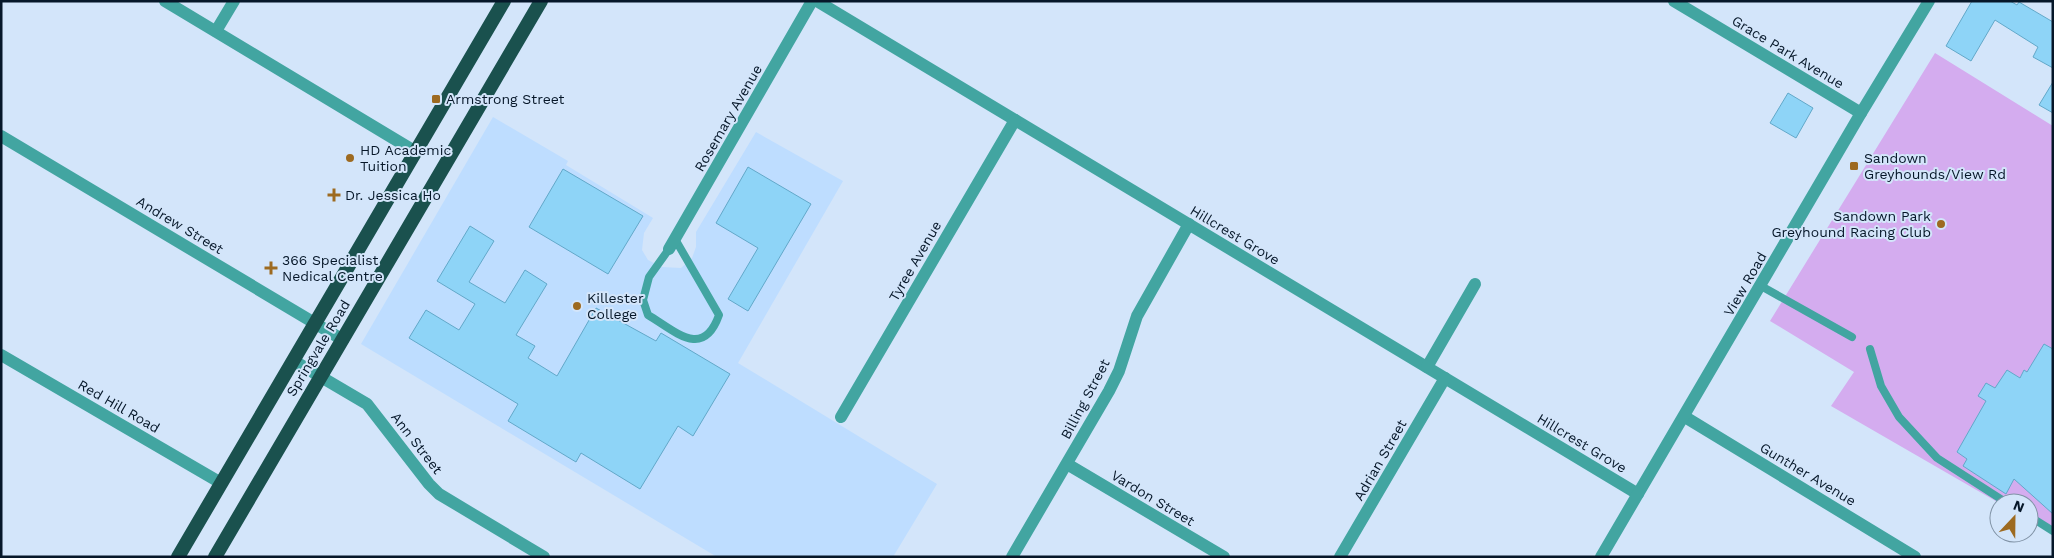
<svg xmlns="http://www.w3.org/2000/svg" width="2054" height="558" font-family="'Work Sans',sans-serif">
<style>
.built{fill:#beddff}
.green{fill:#d4acef}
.building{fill:#8ed4f7;stroke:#62a8c9}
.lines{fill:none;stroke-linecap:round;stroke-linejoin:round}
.service{stroke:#42a5a1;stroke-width:8}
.minor{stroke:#42a5a1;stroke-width:12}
.tertiary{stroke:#42a5a1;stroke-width:12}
.trunk{stroke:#1a514e;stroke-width:14}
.poi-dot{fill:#9d6a20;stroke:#d3e5fa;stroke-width:2}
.labels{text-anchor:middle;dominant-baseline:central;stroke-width:4;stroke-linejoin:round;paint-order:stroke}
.street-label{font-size:14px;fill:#061729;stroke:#d3e5fa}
.poi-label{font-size:14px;fill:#061729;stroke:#d3e5fa;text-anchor:start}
</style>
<rect width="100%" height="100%" fill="#d3e5fa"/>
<path class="built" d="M493,117L568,161L566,165L653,218L644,233L642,250L648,260L662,267L681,268L692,258L696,247V232L756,132L843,181L738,363L937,484L893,557H717L361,344Z"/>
<path class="green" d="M1935,53L2053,126V534L2029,520V503H1999L1831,406L1854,372L1770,321Z"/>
<g class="building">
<path d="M1972,1H2010L2017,5L2019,2L2053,22V68L2033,57L2038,47L1995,20L1971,61L1946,46Z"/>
<path d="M2053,82V113L2039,105Z"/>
<path d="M1788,93L1813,108L1796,138L1770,123Z"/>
<path d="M748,167L811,204L748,311L728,299L758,248L716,223Z"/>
<path d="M563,169L643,216L608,274L529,227Z"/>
<path d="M470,226L494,241L469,282L505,303L525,270L547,284L516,335L535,346L528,358L557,376L596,308L656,341L661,333L730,374L693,436L678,426L640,489L581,453L576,462L508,421L518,404L409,338L426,310L459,330L475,304L437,281Z"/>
<path d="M2044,344L2053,349V514L2014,479L2006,494L1963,466L1967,459L1957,452L1986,401L1978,396L1986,383L1995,388L2007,370L2020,378L2024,370L2027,372Z"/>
</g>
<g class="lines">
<g class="service">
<path d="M669,249L649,277L643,300L648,315C675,331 703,360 719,315L675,239"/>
<path d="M1761,286L1852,337"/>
<path d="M1870,349L1881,386L1899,417L1937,458L2007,503"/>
<path d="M2029,516L2053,531"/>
</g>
<g class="minor">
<path d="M165,1L416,152"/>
<path d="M817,1L1638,494"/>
<path d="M1674,1L1861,113"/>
<path d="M216,31L234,1"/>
<path d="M1,136L343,340"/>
<path d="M669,249L812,1"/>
<path d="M1,355L221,483"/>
<path d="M294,361L367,404L429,484L439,494L544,557"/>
<path d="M1427,367L1475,284"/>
<path d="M841,417L1015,120"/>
<path d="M1685,417L1915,557"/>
<path d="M1067,464L1224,557"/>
<path d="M1012,557L1109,391L1119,371L1137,316L1189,224"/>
<path d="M1340,557L1445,378"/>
</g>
<path class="tertiary" d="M1601,557L1861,113L1929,1"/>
<g class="trunk">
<path d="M178,557L504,1"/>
<path d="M215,557L541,1"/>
</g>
</g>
<g class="poi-dot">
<rect x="431" y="94" width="10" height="10" rx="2.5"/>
<circle cx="350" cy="158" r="5"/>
<rect x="1849" y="161" width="10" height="10" rx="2.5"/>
<path d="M331.5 187.5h5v5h5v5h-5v5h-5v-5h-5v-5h5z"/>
<circle cx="1941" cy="224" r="5"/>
<path d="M268.5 260.5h5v5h5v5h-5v5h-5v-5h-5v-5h5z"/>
<circle cx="577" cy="306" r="5"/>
</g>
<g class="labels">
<g class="street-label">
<text transform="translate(1788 52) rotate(31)">Grace Park Avenue</text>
<text transform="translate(728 118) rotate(-60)">Rosemary Avenue</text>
<text transform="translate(180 225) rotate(31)">Andrew Street</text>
<text transform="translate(1235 235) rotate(31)">Hillcrest Grove</text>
<text transform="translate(915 261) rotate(-60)">Tyree Avenue</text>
<text transform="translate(1745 284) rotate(-60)">View Road</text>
<text transform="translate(318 348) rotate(-59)">Springvale Road</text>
<text transform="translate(1085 399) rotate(-62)">Billing Street</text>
<text transform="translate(119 406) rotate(30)">Red Hill Road</text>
<text transform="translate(417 443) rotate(52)">Ann Street</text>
<text transform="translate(1582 443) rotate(31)">Hillcrest Grove</text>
<text transform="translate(1380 460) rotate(-60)">Adrian Street</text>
<text transform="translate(1808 474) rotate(31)">Gunther Avenue</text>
<text transform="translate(1153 498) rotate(31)">Vardon Street</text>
</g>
<g class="poi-label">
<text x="446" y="99">Armstrong Street</text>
<text x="360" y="150">HD Academic<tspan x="360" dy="16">Tuition</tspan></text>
<text x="1864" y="158">Sandown<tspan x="1864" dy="16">Greyhounds/View Rd</tspan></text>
<text x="345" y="195">Dr. Jessica Ho</text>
<text x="1931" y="216" text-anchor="end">Sandown Park<tspan x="1931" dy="16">Greyhound Racing Club</tspan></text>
<text x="282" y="260">366 Specialist<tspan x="282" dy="16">Nedical Centre</tspan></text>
<text x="587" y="298">Killester<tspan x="587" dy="16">College</tspan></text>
</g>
</g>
<rect width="2054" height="558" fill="none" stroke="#061729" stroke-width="5"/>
<g transform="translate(2014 518) rotate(22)"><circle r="24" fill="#d3e5fa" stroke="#8193a6"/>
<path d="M0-4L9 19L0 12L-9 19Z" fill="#9d6a20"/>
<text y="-8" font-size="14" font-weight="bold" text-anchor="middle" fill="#061729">N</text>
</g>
</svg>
